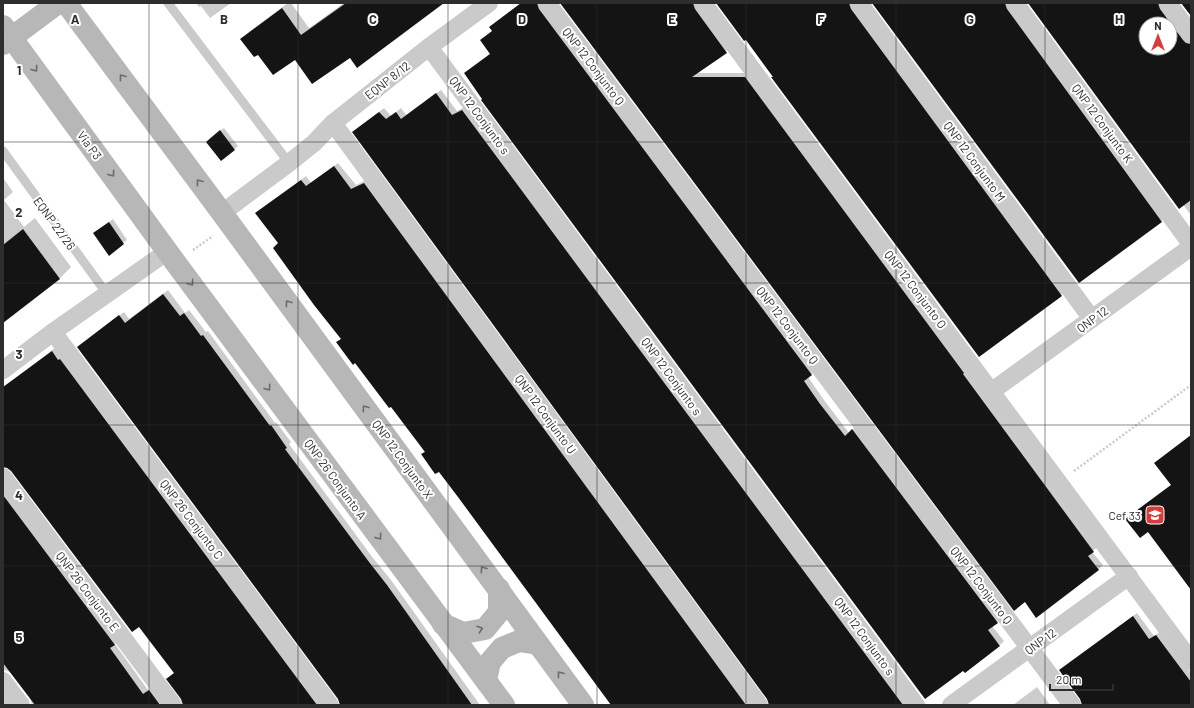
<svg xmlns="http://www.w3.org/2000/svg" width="1194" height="708" font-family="Barlow,sans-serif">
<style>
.shadow{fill:#0003;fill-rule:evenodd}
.building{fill:#141414;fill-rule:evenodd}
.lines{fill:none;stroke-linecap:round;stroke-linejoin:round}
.path{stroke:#cacaca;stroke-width:2.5;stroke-dasharray:2 2;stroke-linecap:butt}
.lane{stroke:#cacaca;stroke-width:9}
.street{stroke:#cacaca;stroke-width:18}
.secondary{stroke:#b7b7b7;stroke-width:22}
.oneway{stroke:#6b6b6b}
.grid{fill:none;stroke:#2d2d2d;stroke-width:1;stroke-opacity:0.55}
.labels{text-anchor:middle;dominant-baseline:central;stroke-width:4;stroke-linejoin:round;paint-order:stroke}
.street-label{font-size:12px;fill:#2d2d2d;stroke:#fff}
.poi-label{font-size:12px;fill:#2d2d2d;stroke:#fff;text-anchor:end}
.grid-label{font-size:13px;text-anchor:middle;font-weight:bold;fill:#2d2d2d;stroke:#fff;stroke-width:4;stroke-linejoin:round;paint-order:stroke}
</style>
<rect width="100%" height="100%" fill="#fff"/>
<g class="shadow">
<path d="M196,3H231L210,18L201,6L199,7Z"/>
<path d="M288,3H291L309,28L344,3H441L350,57L295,59L258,53L242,39L250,31Z"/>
<path d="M521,3H542L816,370L808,377L824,400L849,433L857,425L1001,618L992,626L1004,641L1000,645L484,99L465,73L491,53L481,40L493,31L490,27Z"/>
<path d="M561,3H698L730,48L695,73H749L1097,547L1092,552L1103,565L1099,569L1064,596Z"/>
<path d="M717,3H854L1065,291L1061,295L772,77L774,76L746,39Z"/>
<path d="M873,3H1010L1165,217L1161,221Z"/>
<path d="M1029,3H1162L1191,40V215ZM1146,24H1170V48H1146Z"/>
<path d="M441,90L457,111L467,106L910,705H773L358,128L384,108L391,116L401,108L406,115Z"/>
<path d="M224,128L238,146L221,160L210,138Z"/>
<path d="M338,163L356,185L368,179L749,699L745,704L742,705H613L439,471L422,454L425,451L391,405L355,361L337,343L342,338L279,244L261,209L306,176L311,183Z"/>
<path d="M3,178L13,192L4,200L24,227L35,218L71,267L59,279L3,315Z"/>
<path d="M113,219L127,240L109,254L94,233Z"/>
<path d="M168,290L185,313L189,310L206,332L208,331L275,423L276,422L291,442L289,444L373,558L391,580L480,705H341L339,698L78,347L124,312L129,319Z"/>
<path d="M56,347L324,705H184V703L168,679L175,672L139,626L12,470L3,466V388Z"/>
<path d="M1191,435V581L1148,531L1126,519L1172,484L1155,463Z"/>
<path d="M3,484L119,640L115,644L148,690L154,686L168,705H32L30,698L12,674L8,671L3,670Z"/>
<path d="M1137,613L1154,636L1160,632L1191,673V705H1083V703L1060,670Z"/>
<path d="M1037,687L1050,705H1013Z"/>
<path d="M3,688L16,705H3Z"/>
</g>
<g class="building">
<path d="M346,3H444L357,68L350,58L312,84L295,60L273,75L258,55L254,57L240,39L282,8L301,35Z"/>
<path d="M521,3H537L539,9L812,375L804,381L820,404L845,436L852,429L998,623L988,630L1000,646L965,673L963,671L925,699L481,100L482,99L464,73L490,54L480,40L492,31L489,27Z"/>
<path d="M560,3H693L695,9L727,53L692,77H745L964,373L963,374L1094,552L1088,556L1099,570L1036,618L1025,602L1014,611Z"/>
<path d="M716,3H849L851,9L1062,296L979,357L771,77H773L746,40L744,41Z"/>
<path d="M872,3H1005L1007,9L1162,222L1079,283Z"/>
<path d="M1028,3H1158L1160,9L1183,40L1186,43L1191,44V200L1179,209ZM1146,24H1170V48H1146Z"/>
<path d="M1181,3H1191V16Z"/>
<path d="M436,93L452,115L462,110L903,705H769L767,699L352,132L379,112L386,119L396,112L401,119Z"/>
<path d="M220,130L235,150L221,161L206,142Z"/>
<path d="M334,166L351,189L364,183L746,705H611L458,497L439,472L435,474L421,454L425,452L391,407L389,408L355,363L353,365L336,342L341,339L314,305L273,248L278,243L255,213L301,180L306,186Z"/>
<path d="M109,222L124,244L109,256L93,233Z"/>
<path d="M23,229L60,279L3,323V245Z"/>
<path d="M163,294L180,316L184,313L201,336L203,335L270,426L271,425L287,448L285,449L369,562L387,585L472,705H340L338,699L77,347L119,315L125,323Z"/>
<path d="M52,351L58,360L60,359L317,705H183L181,699L166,679L174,673L139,627L132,632L11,471L7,468L3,467V387Z"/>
<path d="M1191,435V590L1148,532L1140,538L1125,519L1171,485L1154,463Z"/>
<path d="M3,495L115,645L110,648L143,694L149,690L160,705H35L3,663Z"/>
<path d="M1133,616L1149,639L1156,635L1191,682V705H1082L1080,699L1059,670Z"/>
</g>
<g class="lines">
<g class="path">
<path d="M193,250L213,236"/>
<path d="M1074,471L1191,385"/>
</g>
<g class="lane">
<path d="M168,3L289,163"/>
<path d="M3,151L107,294"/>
</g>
<g class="street">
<path d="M547,3L1072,705"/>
<path d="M703,3L1191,661"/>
<path d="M859,3L1092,319"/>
<path d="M1015,3L1191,244"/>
<path d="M1168,3L1191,34"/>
<path d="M429,47L916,705"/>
<path d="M333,123L759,705"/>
<path d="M222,213L289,163L314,143L333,123L429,47L489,3"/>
<path d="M53,332L330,705"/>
<path d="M3,370L53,332L168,251"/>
<path d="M992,391L1191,247"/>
<path d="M3,477L173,705"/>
<path d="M3,681L21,705"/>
<path d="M951,705L1129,576"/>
</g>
<g class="secondary">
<path d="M66,3L222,213L583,705"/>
<path d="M3,26L175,262L504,705"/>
<path d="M3,44L58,3"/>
<path d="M443,624L463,633L485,629L499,612V589"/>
<path d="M486,680L490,662L502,648L519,641L538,644"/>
</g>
</g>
<defs><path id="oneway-chevron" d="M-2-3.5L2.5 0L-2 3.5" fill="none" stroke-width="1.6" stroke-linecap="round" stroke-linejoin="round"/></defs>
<g class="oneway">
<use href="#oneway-chevron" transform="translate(35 69) rotate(54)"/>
<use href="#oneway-chevron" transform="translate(122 77) rotate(-127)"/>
<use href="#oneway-chevron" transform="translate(112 174) rotate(54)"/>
<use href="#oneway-chevron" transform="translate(199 182) rotate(-127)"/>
<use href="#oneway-chevron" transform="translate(191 283) rotate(54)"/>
<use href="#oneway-chevron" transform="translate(288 303) rotate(-126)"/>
<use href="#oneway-chevron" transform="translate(268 388) rotate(54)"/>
<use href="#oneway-chevron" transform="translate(365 408) rotate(-126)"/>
<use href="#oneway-chevron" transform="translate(379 537) rotate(54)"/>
<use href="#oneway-chevron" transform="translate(483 569) rotate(-126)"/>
<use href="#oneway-chevron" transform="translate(480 629) rotate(-18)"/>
<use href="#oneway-chevron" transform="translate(560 674) rotate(-127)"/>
</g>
<path class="grid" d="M149,3V705M298,3V705M448,3V705M597,3V705M746,3V705M896,3V705M1045,3V705M3,142H1191M3,283H1191M3,425H1191M3,566H1191"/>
<defs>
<symbol id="school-square" viewBox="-11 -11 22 22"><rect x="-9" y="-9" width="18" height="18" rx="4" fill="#da3b39" stroke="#fff"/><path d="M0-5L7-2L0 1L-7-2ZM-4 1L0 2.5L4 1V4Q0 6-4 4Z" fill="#fff"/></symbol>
</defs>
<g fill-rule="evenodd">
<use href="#school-square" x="1144" y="504" width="22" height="22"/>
</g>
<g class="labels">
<g class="street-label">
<text transform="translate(594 66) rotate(53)">QNP 12 Conjunto Q</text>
<text transform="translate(387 80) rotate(-38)">EQNP 8/12</text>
<text transform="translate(480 115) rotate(54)">QNP 12 Conjunto s</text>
<text transform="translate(1103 123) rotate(54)">QNP 12 Conjunto K</text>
<text transform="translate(90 145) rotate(54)">Via P3</text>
<text transform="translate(975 161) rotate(54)">QNP 12 Conjunto M</text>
<text transform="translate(55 223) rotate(54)">EQNP 22/26</text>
<text transform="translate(916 289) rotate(53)">QNP 12 Conjunto O</text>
<text transform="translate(1092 319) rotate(-36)">QNP 12</text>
<text transform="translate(788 325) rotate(53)">QNP 12 Conjunto Q</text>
<text transform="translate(672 376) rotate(54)">QNP 12 Conjunto s</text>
<text transform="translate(546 414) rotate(54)">QNP 12 Conjunto U</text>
<text transform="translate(403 459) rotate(54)">QNP 12 Conjunto X</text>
<text transform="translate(336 479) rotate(54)">QNP 26 Conjunto A</text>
<text transform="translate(192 519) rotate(53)">QNP 26 Conjunto C</text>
<text transform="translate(982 585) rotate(53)">QNP 12 Conjunto Q</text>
<text transform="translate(88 591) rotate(53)">QNP 26 Conjunto E</text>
<text transform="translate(865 636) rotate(54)">QNP 12 Conjunto s</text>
<text transform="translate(1040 641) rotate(-36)">QNP 12</text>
</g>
<g class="poi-label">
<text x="1141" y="515">Cef 33</text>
</g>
</g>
<g class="grid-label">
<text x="75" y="24">A</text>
<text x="224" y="24">B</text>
<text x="373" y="24">C</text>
<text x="522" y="24">D</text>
<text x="672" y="24">E</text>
<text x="821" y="24">F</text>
<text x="970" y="24">G</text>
<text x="1119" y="24">H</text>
<text x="19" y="75">1</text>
<text x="19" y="217">2</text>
<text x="19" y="359">3</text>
<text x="19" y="500">4</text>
<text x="19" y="642">5</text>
</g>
<rect width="1194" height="708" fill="none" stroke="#2d2d2d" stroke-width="8"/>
<g transform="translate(1158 36)"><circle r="19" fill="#ffffff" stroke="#ababab"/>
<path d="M0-3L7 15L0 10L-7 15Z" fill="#da3b39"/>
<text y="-6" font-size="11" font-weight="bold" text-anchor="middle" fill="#2d2d2d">N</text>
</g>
<path d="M1050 684v6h63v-6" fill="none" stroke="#2d2d2d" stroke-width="2"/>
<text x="1056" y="684" font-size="12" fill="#2d2d2d" stroke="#ffffff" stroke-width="3" paint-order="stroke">20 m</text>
</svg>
